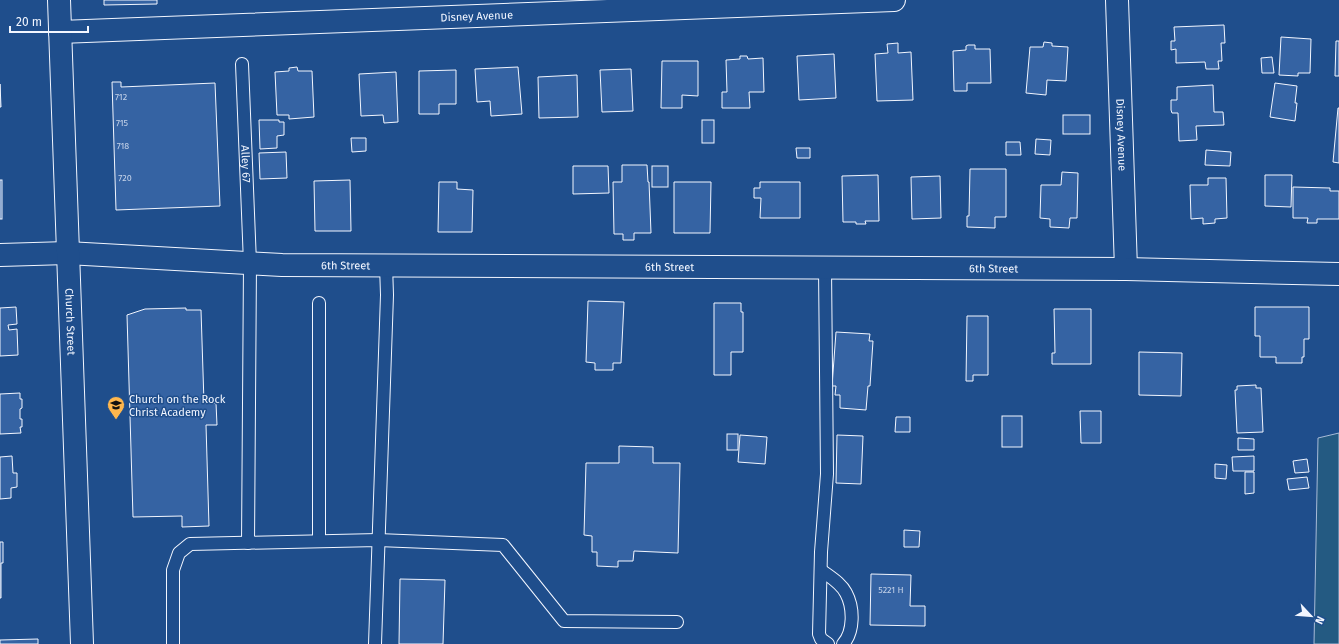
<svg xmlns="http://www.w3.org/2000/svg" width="1339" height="644" font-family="'Fira Sans',sans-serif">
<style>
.green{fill:#245a82;stroke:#a8bbd7}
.building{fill:#3563a3;stroke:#f2f6ff}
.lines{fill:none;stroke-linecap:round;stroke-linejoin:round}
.service-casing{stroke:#f2f6ff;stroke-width:14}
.minor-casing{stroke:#f2f6ff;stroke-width:24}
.secondary-casing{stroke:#f2f6ff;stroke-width:24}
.service{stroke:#1f4e8c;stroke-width:12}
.minor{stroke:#1f4e8c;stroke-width:22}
.secondary{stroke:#1f4e8c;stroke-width:22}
.labels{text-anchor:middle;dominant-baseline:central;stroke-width:3;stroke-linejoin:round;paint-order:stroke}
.number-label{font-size:9px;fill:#c3d1e8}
.street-label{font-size:11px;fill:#f2f6ff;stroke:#1f4e8c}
.poi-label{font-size:11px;fill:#f2f6ff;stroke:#1f4e8c;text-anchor:start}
</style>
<rect width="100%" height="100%" fill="#1f4e8c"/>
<path class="green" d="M1339,433V644H1314L1318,438Z"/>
<g class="building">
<path d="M104,0H157V4L104,5Z"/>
<path d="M1224,25L1225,43H1221L1222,61H1218L1219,69H1206L1205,62L1176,63V49L1171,50V41H1175L1174,27Z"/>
<path d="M1281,37L1311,39L1310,73H1298V76L1279,75Z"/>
<path d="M1336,41H1339V76H1335Z"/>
<path d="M1044,42L1052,43V46L1068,47L1066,81L1047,80L1046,95L1026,93L1030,47H1043Z"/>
<path d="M898,43V53L911,52L913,100L877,101L875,54L888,53L887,44Z"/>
<path d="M968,45H975V49H990L991,83H967V91H954L953,51L966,50V46Z"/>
<path d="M834,54L836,98L799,100L797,56Z"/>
<path d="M740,56H747L748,59L763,58L764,92H749L750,108H722V92H727L726,60L740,59Z"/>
<path d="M1272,57L1274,73H1262L1261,58Z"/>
<path d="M662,61H698V96L682,95V108H661Z"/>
<path d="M297,67L298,71H312L314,117L289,119V115H277L275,72L289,71V68Z"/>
<path d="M518,67L522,114L491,116L490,101L477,102L475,69Z"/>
<path d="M631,69L633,111L602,112L600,70Z"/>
<path d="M456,70V104H439V114H419V71Z"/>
<path d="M396,72L398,122L384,123L383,115L361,116L359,74Z"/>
<path d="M577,75L578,117L539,118L538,77Z"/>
<path d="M112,82H121V87L215,83L220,206L116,210Z"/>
<path d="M1275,83L1297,86L1295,103H1297L1295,121L1270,117Z"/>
<path d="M0,84L1,107H0Z"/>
<path d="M1213,85L1214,112H1223L1224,125L1196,126L1197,140L1179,141L1178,113H1172L1171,110V100H1177V87Z"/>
<path d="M1338,108H1339V163L1333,162Z"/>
<rect x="1063" y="115" width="27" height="19"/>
<path d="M259,120H279V122H284V135L277,136V148L260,149Z"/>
<rect x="702" y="120" width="12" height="23"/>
<path d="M351,138H366V151L352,152Z"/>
<path d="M1036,139L1051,140L1050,155L1035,154Z"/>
<path d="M1006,142H1020L1021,155H1006Z"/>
<path d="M796,148H810V158H797Z"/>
<path d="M1206,150L1231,152L1230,166L1205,165Z"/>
<path d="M286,152L287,178L260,179L259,153Z"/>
<path d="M622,165H647L648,182H649L651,233H634V240H623V234H614L613,182H622Z"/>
<path d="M573,166H608L609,193L573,194Z"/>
<rect x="652" y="166" width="16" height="21"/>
<path d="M970,169H1006V217H995V228L967,227V216H969Z"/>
<path d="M1062,172L1078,173L1077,218H1070L1069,228L1050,227V219L1040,218L1041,185H1061Z"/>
<path d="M878,175L879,221H865L866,224H856V222H843L842,176Z"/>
<path d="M1265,175H1292L1291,207L1265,206Z"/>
<path d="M940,176L941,218L912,219L911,177Z"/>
<path d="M1208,178H1226L1227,218L1215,219V223L1203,224V218L1191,219L1190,185H1208Z"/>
<rect x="0" y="180" width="2" height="39"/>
<path d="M350,180L351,231H315L314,181Z"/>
<path d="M439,182H457V189L473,190L472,232H438Z"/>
<path d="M674,182H711L710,233H674Z"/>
<path d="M760,182H800V218H760L761,198H754V188H760Z"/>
<path d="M1293,187L1330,188V191H1339V219H1317V223H1307L1308,218H1293Z"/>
<path d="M588,301L624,302L621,363H613V370H595V363L586,362Z"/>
<path d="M714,303H741V312H743V352H731V375H714Z"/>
<path d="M16,307L17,324L8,325L9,330L17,329L18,355L0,356V308Z"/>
<path d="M1255,307H1309V339H1304V357H1302V363H1276V357H1260V336H1255Z"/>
<path d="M186,308V310H201L204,403H216L217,425H206L209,526L182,527V516L133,517L127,315L145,309Z"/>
<path d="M1054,309H1091V364H1052V353H1055Z"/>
<path d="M967,316H988V375H973V381H966Z"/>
<path d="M836,332L870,334L869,341H873L870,386H868L866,410L840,408V395H835L836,386H832Z"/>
<path d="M1139,352L1182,353L1181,396L1139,395Z"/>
<path d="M1256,385V388H1261L1263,432L1237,433L1235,390H1237V386Z"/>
<path d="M20,393V399H22V408L20,409V419H22V427H20L21,433L0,434V394Z"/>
<path d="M1080,411H1101V443H1081Z"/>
<rect x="1002" y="416" width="20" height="31"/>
<path d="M896,417H910V432H895Z"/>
<rect x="727" y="434" width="11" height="16"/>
<path d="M740,435L767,437L765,464L738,462Z"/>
<path d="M837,435L863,436L861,484L836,483Z"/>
<path d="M1238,438L1254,439V450H1238Z"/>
<path d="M619,446L653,447V463H680L678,553L634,551L633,561H618V567L597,566V552H592V536L584,535L586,463H619Z"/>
<path d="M12,456L13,473H17V487L11,488V498L0,499V457Z"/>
<path d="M1254,456V471H1233L1232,457Z"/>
<path d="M1307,459L1309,472L1295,473L1293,461Z"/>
<path d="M1215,464L1227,465L1226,479L1215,478Z"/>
<path d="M1245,472H1254V493L1245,494Z"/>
<path d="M1307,477L1309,488L1289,490L1287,479Z"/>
<path d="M904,530L920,531L919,547H904Z"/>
<path d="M0,542H3V563H1V598H0Z"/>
<path d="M871,574L911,575L910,606H925V626L870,625Z"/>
<path d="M400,579L445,580L443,644H399Z"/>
<path d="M38,639V644H0V640Z"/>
</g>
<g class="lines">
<defs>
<g id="service">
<path id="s1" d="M242,64L250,263L248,543"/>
<path d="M825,268L827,474L821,552L819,634L821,639L828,644"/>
<path d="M319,303V541"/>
<path d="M821,570C830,577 841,583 846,593C854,608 854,632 843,644"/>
<path d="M173,644V570L179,553L190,544L378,540L503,545L564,621L677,622"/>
<path d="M375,644L387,295L386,265"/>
</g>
<g id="minor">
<path id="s2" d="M1117,0L1126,269"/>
<path id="s3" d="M60,32L894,0"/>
<path id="s4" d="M0,255L67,253L282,265L1126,269L1339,274"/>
</g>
<g id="secondary">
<path id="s5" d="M59,0L82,644"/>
</g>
</defs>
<use href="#service" class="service-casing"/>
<use href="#minor" class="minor-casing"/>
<use href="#secondary" class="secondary-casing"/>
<use href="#service" class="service"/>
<use href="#minor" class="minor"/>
<use href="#secondary" class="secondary"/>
</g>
<defs>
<symbol id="school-pin" viewBox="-11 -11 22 30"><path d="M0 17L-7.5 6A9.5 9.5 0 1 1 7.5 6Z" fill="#ffb74d" stroke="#1f4e8c"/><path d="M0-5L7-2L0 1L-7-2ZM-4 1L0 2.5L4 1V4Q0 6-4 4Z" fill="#111"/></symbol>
</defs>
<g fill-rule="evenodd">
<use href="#school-pin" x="106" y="395" width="20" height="27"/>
</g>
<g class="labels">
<g class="number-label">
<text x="121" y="97">712</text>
<text x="122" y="123">715</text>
<text x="123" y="146">718</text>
<text x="125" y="178">720</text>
<text x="891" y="590">5221 H</text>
</g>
<g class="street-label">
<text stroke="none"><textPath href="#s3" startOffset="417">Disney Avenue</textPath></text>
<text stroke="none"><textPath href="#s2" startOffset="135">Disney Avenue</textPath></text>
<text stroke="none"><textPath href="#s1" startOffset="100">Alley 67</textPath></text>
<text stroke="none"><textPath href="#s4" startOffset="346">6th Street</textPath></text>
<text stroke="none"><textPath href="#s4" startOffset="670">6th Street</textPath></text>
<text stroke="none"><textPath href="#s4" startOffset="994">6th Street</textPath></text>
<text stroke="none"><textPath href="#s5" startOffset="322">Church Street</textPath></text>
</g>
<g class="poi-label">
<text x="129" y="399">Church on the Rock<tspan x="129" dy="13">Christ Academy</tspan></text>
</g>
</g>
<g transform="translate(1311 616) rotate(116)" stroke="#1f4e8c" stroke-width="3" paint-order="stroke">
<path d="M0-3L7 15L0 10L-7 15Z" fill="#f2f6ff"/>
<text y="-6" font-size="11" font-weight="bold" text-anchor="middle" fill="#f2f6ff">N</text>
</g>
<path d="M10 26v6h78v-6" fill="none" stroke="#f2f6ff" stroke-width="2"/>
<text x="16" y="26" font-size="12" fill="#f2f6ff" stroke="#1f4e8c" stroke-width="3" paint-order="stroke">20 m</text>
</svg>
